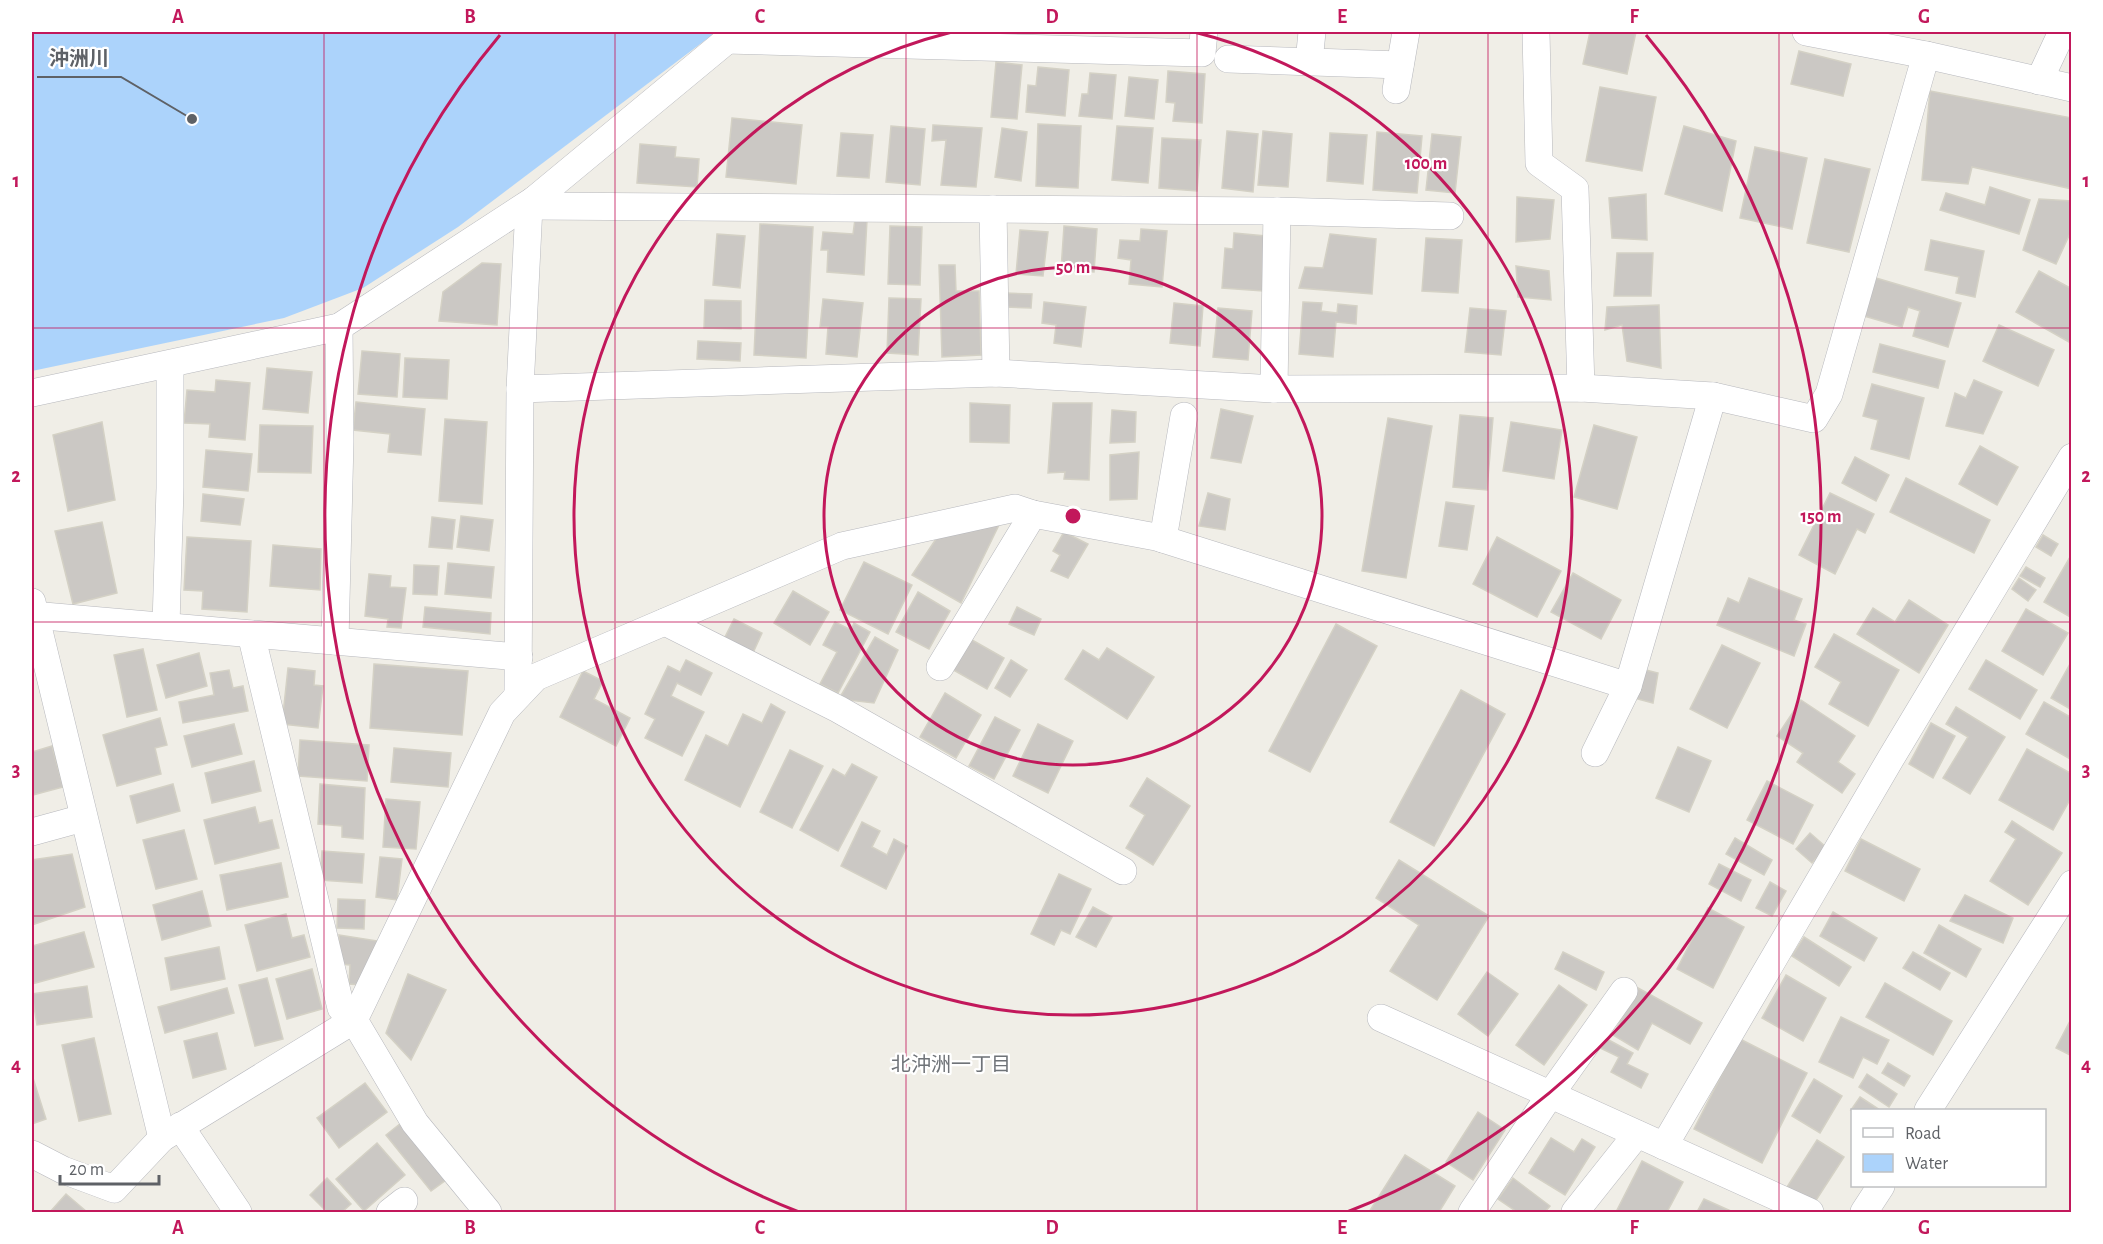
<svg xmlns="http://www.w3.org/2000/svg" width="2103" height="1244" font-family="'Alegreya Sans','Noto Sans JP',sans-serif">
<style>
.water{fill:#acd3fb}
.building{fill:#cbc8c4;stroke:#d4d1c5;stroke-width:1.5}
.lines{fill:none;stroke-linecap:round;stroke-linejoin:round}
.street-casing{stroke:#b7b8bd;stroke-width:28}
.street{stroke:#fff;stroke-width:27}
.grid{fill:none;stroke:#c2185b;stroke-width:1.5;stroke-opacity:0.55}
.ring{fill:none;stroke:#c2185b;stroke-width:3}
.labels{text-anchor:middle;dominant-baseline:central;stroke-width:4.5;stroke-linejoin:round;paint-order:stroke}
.neighbourhood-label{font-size:20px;fill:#6f7378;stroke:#fff}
.centre{fill:#c2185b;stroke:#fff;stroke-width:3}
.ring-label{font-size:18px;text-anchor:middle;font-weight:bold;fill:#c2185b;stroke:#fff;stroke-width:4.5;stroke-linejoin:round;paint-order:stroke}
.leader{fill:none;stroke:#5e6166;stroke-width:2}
.callout-dot{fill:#5e6166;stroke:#fff;stroke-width:2}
.callout-label{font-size:20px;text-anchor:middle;font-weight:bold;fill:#5e6166;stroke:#fff;stroke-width:4.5;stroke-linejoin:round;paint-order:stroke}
.neatline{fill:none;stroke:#c2185b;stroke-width:2}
.grid-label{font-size:20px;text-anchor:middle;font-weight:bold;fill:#c2185b}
</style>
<rect width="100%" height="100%" fill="#f0eee7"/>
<path class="water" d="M32,32H716L458,227L363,288L284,318L32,371Z"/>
<g class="building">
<path d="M1590,32H1636L1627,74L1583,64Z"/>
<path d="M1799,51L1851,64L1843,96L1791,84Z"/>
<path d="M996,62L1022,65L1017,119L991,117Z"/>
<path d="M1038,67L1069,70L1065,116L1026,112L1028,85L1036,86Z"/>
<path d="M1168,71L1205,74L1202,123L1173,121L1175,103L1166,102Z"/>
<path d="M1090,73L1116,75L1112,119L1079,116L1082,94H1088Z"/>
<path d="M1129,77L1158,80L1154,119L1125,116Z"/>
<path d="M1600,87L1656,97L1642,171L1586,161Z"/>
<path d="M1930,91L2072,118V189L1972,167L1968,184L1922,180Z"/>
<path d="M732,118L802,125L796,184L726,177Z"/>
<path d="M1038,124L1081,126L1078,188L1036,186Z"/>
<path d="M933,125L982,128L976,187L941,185L946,140L932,141Z"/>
<path d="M891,126L925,129L920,185L886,182Z"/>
<path d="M1117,126L1153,128L1148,183L1112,180Z"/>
<path d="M1684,126L1736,141L1722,211L1665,194Z"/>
<path d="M1002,128L1027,132L1021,181L995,177Z"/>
<path d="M1227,131L1258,134L1253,192L1222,188Z"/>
<path d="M1263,131L1292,134L1288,187L1258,185Z"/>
<path d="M1377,132L1422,136L1417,193L1373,190Z"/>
<path d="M841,133L873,135L869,178L837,176Z"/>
<path d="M1330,133L1367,135L1363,184L1327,181Z"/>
<path d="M1432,134L1461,137L1455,193L1426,190Z"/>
<path d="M1162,138L1201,140L1197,191L1159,188Z"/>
<path d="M640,144L676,147L675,157L699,159L697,187L637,183Z"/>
<path d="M1755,147L1807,158L1792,229L1740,218Z"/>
<path d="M1825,159L1870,169L1849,252L1807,243Z"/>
<path d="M1990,187L2030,200L2019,234L1940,210L1946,193L1985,205Z"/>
<path d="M1646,194L1647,240L1612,238L1609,198Z"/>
<path d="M1517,197L1554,200L1550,239L1516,242Z"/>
<path d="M2039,199L2072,201V229L2056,264L2023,250Z"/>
<path d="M855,219L867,220L864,275L827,272L828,250H821L823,232L853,234Z"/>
<path d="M760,224L813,227L806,358L754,355Z"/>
<path d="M890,226L922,227L920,285L888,284Z"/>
<path d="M1064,226L1097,229L1094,272L1061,270Z"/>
<path d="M1141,229L1167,231L1162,287L1129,284L1131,260L1118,258L1120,240L1140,241Z"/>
<path d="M1020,230L1048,232L1043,276L1016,274Z"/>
<path d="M1234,233L1266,236L1263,291L1222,288L1225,248L1233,249Z"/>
<path d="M717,234L745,236L740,288L713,285Z"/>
<path d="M1330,234L1376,239L1372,294L1299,288L1305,267L1323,268Z"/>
<path d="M1426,238L1462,240L1458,293L1422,291Z"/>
<path d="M1931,240L1984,251L1975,297L1956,293L1959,277L1925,270Z"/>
<path d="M1617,253H1653L1651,296H1614Z"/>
<path d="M482,263L501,264L497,325L439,321L443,292Z"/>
<path d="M939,265H955L956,291H979L981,355L942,357Z"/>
<path d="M1516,266L1549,271L1551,300L1518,297Z"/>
<path d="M2039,271L2072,289V338L2069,342L2016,312Z"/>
<path d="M1876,278L1961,303L1948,347L1913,336L1920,311L1908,307L1902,327L1864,316Z"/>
<path d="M1005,293L1032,294L1031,308L1005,307Z"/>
<path d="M889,298L921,299L918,355L887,353Z"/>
<path d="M823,299L863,303L857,357L826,354L828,327H820Z"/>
<path d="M705,300L741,301V329L704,328Z"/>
<path d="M1044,302L1086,307L1081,347L1054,343L1056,325L1042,323Z"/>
<path d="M1303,302L1322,303L1321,311L1337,313L1338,304L1357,306L1356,324L1336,322L1333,357L1299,354Z"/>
<path d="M1174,303L1203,306L1200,346L1170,343Z"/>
<path d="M1659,305L1661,368L1627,361L1622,325L1605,330L1607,307Z"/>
<path d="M1218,308L1252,311L1248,360L1213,357Z"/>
<path d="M1470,308L1506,311L1501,355L1465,352Z"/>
<path d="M1999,325L2054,350L2038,386L1983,361Z"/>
<path d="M698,341L741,343L740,361L697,359Z"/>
<path d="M1880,344L1945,361L1938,388L1873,372Z"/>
<path d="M362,351L400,354L397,397L358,394Z"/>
<path d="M405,358L449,360L447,399L403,397Z"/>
<path d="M267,368L312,372L308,413L263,409Z"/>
<path d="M216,380L250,383L245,440L209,437L210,424L184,423L187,390L215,392Z"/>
<path d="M1974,380L2002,392L1983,434L1946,426L1955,393L1966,398Z"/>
<path d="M1872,384L1924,398L1909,459L1871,449L1878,420L1863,416Z"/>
<path d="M356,402L425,409L421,455L388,452L390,434L353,430Z"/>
<path d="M970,403L1010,405L1009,443L970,442Z"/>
<path d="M1053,403H1092L1089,480L1064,479L1065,472L1048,473Z"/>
<path d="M1221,409L1253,416L1241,463L1211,458Z"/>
<path d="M1112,410L1136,412L1135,442L1110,443Z"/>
<path d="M1460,415L1493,418L1487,490L1453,487Z"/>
<path d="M1388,418L1432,426L1406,578L1362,571Z"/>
<path d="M445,419L487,422L482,504L439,501Z"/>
<path d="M102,422L115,500L68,511L53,435Z"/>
<path d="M1511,422L1562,430L1554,479L1503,471Z"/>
<path d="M260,425L313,426L311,473L258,472Z"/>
<path d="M1594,425L1637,437L1617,509L1574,497Z"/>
<path d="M1980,446L2018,467L1997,505L1959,484Z"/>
<path d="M206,450L252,454L248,491L203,487Z"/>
<path d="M1139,452L1137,499L1110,500V455Z"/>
<path d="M1855,457L1889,475L1876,501L1842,483Z"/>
<path d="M1906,478L1990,520L1974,553L1890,512Z"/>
<path d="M1208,493L1230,499L1225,530L1199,526Z"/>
<path d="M1830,493L1874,514L1865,533L1857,529L1835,574L1799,555Z"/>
<path d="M203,494L244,499L240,525L201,521Z"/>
<path d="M1446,502L1474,506L1467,550L1439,546Z"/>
<path d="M461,516L493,520L489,551L457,547Z"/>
<path d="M432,517L455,520L452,549L429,547Z"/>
<path d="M102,522L117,593L73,604L55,531Z"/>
<path d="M1000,523L961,603L912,575L940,533Z"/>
<path d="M1064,532L1088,544L1068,578L1051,571L1060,555L1053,551Z"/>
<path d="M2043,535L2058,544L2051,556L2036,547Z"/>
<path d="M187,537L251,541L247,612L202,609L203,591L184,590Z"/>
<path d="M1497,537L1561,571L1537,617L1473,584Z"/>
<path d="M273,545L321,549L320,590L270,586Z"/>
<path d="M2070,557H2072V618L2044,602Z"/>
<path d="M864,562L912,585L888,634L840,610Z"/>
<path d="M448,563L494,567L491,598L445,594Z"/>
<path d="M414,565L439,566L437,595L413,594Z"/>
<path d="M2026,567L2045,578L2040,587L2020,576Z"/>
<path d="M1573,573L1621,600L1601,639L1551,612Z"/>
<path d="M369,574L391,576L390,587L406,588L401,628L387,627L388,619L365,616Z"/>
<path d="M1749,578L1802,599L1794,620L1806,624L1794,656L1717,625L1728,598L1739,603Z"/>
<path d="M2019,578L2036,590L2028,601L2012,589Z"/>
<path d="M793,591L829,612L810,645L774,623Z"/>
<path d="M918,592L950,611L929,649L896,632Z"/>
<path d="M1909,600L1948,625L1919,673L1857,634L1873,608L1895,622Z"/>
<path d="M425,607L491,613L490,634L423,627Z"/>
<path d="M1017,607L1041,619L1034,635L1009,624Z"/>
<path d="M2026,609L2068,633L2043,675L2002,651Z"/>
<path d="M734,619L762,633L752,655L723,641Z"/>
<path d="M835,622L851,630L854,623L870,632L838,693L820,684L837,652L823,645Z"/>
<path d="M1336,624L1377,646L1310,772L1269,751Z"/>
<path d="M1834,634L1899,670L1868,726L1829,704L1841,682L1815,667Z"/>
<path d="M965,636L1004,658L987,689L948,667Z"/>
<path d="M875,637L898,650L874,703L839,699Z"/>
<path d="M1722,645L1760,663L1727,728L1690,709Z"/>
<path d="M1107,648L1154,677L1127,719L1065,679L1083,650L1099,660Z"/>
<path d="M143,649L157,710L127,717L114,655Z"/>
<path d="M199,653L207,686L166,698L157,665Z"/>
<path d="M686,660L712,673L701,695L677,683L671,696L704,712L682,756L645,738L655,719L645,714L668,666L680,672Z"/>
<path d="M1011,660L1027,670L1010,697L995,688Z"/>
<path d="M1986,660L2037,690L2020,719L1969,689Z"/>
<path d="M374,664L468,671L462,735L370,728Z"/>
<path d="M2070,664L2072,665V710L2051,698Z"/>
<path d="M288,668L315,671L314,685L323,686L318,728L282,724Z"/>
<path d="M1642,669L1658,673L1653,703L1634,698Z"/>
<path d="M229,670L233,688L243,686L248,711L183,723L179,702L214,695L210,673Z"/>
<path d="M583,671L603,681L594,699L630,718L616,746L560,717Z"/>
<path d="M1461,690L1505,714L1434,846L1390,822Z"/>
<path d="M945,693L981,715L956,758L920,737Z"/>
<path d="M1801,700L1855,736L1838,762L1855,774L1842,793L1797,762L1803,753L1777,736Z"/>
<path d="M2044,702L2072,718V760L2026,734Z"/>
<path d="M771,704L785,712L740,807L685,780L706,735L728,746L743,714L762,723Z"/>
<path d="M1956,707L2005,737L1970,794L1943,778L1968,737L1946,724Z"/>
<path d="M995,717L1020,730L994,779L969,766Z"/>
<path d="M160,718L167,745L155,748L161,774L117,786L103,735Z"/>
<path d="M1931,723L1955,736L1933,778L1909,764Z"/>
<path d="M234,724L242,754L192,767L184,736Z"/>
<path d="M1038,724L1073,741L1048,793L1013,776Z"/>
<path d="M300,740L369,745L367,781L298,776Z"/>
<path d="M52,746L63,787L33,795L32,752Z"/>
<path d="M1678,747L1711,761L1689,812L1656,798Z"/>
<path d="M394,748L451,753L448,787L391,782Z"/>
<path d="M2027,749L2072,774V796L2053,830L1999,800Z"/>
<path d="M790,750L823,766L792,828L760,812Z"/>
<path d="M254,761L261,791L212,803L205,773Z"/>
<path d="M852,764L877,777L838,851L800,830L833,769L845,776Z"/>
<path d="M1147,778L1190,806L1153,865L1126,848L1145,815L1130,806Z"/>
<path d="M1767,781L1813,805L1793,844L1747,820Z"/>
<path d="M173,784L180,811L137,823L130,796Z"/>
<path d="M320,784L365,788L363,839L342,837V826L318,824Z"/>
<path d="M386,799L420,802L416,849L383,847Z"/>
<path d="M255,807L259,823L272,820L279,848L215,864L204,820Z"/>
<path d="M2012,821L2062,853L2028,905L1990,881L2016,839L2005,832Z"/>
<path d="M862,822L880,831L872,847L887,855L894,839L907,846L886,889L841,866Z"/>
<path d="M184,830L197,879L156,889L143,840Z"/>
<path d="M1810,833L1826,847L1812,863L1796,849Z"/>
<path d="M1735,838L1772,860L1764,875L1726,854Z"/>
<path d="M1861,839L1920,869L1904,901L1845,871Z"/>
<path d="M322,851L364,854L362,883L320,880Z"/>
<path d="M72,854L85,907L32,925V860Z"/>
<path d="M380,857L402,859L397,900L376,897Z"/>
<path d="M1399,860L1489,916L1437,1000L1390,971L1419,925L1376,898Z"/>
<path d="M281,863L288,897L227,910L220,875Z"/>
<path d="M1719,864L1751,880L1741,901L1709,884Z"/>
<path d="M1059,874L1091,889L1070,934L1061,930L1054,945L1031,934Z"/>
<path d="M1770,882L1786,891L1772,916L1756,908Z"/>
<path d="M202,891L211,926L162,940L153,905Z"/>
<path d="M1965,895L2013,918L2003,943L1950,921Z"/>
<path d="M338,899L365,900L364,929L337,928Z"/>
<path d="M1093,907L1112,917L1096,947L1076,937Z"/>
<path d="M1708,908L1744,927L1713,988L1677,969Z"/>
<path d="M1833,912L1877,938L1864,961L1820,936Z"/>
<path d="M286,914L292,938L304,935L310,957L257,971L245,925Z"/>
<path d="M1939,925L1981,949L1966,977L1924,953Z"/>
<path d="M84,932L94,967L32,984V946Z"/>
<path d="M339,935L384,942L362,985L349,984L350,965L340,964Z"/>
<path d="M1804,937L1851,967L1839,986L1792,956Z"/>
<path d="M219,947L225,979L171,990L165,958Z"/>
<path d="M1563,952L1604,972L1596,990L1555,969Z"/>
<path d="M1913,952L1950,973L1940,990L1903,968Z"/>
<path d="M312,969L322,1009L287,1019L276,979Z"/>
<path d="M1487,972L1518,994L1488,1036L1458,1014Z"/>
<path d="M408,974L446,990L411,1060L386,1033Z"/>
<path d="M1786,975L1826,998L1803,1041L1762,1018Z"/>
<path d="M267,978L283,1039L255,1046L239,985Z"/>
<path d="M1885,983L1952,1021L1933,1055L1866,1017Z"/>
<path d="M1559,985L1587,1005L1544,1065L1516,1045Z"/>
<path d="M87,986L92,1017L37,1025L32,994Z"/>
<path d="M227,988L234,1013L165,1033L158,1007Z"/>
<path d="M1638,988L1702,1023L1690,1044L1652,1023L1638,1050L1613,1035Z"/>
<path d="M1841,1017L1889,1040L1877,1064L1863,1057L1853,1078L1819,1062Z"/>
<path d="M2072,1017V1056L2056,1048Z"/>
<path d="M217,1033L226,1069L193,1078L184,1041Z"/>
<path d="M94,1038L111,1114L79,1121L62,1045Z"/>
<path d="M1605,1038L1633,1053L1627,1064L1648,1074L1641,1088L1611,1072L1619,1057L1600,1048Z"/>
<path d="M1740,1039L1807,1073L1762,1163L1694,1129Z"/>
<path d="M1888,1063L1910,1076L1904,1086L1882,1073Z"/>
<path d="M1867,1074L1897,1094L1889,1107L1859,1087Z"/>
<path d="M32,1075L46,1119L32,1124Z"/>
<path d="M1814,1079L1842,1096L1820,1133L1792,1116Z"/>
<path d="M365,1083L387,1112L339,1148L317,1118Z"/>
<path d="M1860,1097L1880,1110H1851Z"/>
<path d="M1478,1112L1505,1130L1473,1180L1446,1162Z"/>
<path d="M401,1123L446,1180L431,1191L386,1135Z"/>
<path d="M1551,1138L1574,1152L1582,1139L1595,1147L1565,1195L1529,1173Z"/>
<path d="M1817,1140L1844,1157L1813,1205L1787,1187Z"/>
<path d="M377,1143L405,1175L364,1211L336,1179Z"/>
<path d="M1405,1155L1455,1186L1439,1212H1369Z"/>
<path d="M1642,1161L1683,1182L1667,1212H1616Z"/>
<path d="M327,1178L351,1204L342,1212H327L310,1195Z"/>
<path d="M1513,1178L1550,1206L1545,1212H1517L1498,1199Z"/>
<path d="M66,1194L87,1212H50Z"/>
<path d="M1704,1199L1733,1212H1697Z"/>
</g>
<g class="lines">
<defs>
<g id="street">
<path d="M1536,32L1539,163L1575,189L1581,388"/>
<path d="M1806,32L1926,55L2072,88"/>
<path d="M726,40L1202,53L1204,32"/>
<path d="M1228,59L1400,65"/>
<path d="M1309,62L1312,32"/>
<path d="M2039,81L2062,32"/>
<path d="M1396,90L1406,32"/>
<path d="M529,206L1277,211L1450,216"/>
<path d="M993,209L996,373"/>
<path d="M520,389L996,373L1274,389L1581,388L1713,396L1814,419L1829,394L1926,55"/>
<path d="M1274,389L1277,211"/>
<path d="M32,393L339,327L534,200L737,32"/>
<path d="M1163,539L1184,416"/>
<path d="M32,602L162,1138"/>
<path d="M32,615L519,657"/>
<path d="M665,622L838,709L1123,871"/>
<path d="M166,626L170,488V364"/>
<path d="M335,641L340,441L339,327"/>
<path d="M940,667L1033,514"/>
<path d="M518,694L520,389L529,206L534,200"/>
<path d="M1595,753L1628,686L1713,396"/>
<path d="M32,832L83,818"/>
<path d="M1381,1018L1810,1212"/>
<path d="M1928,1110L2072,884"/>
<path d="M180,1126L238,1212"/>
<path d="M1664,1146L1891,758L2072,457"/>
<path d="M32,1154L63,1170L114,1189L162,1138L354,1020L341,1008L251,634"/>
<path d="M390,1212L404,1201"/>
<path d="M488,1212L415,1123L354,1020L502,713L536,677L842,546L1015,508L1033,514L1156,537L1628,686"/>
<path d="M1472,1212L1550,1095L1624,991"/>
<path d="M1575,1212L1637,1134"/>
<path d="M1864,1212L1881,1186"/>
</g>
</defs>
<use href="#street" class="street-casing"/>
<use href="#street" class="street"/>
</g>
<path class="grid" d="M324,32V1212M615,32V1212M906,32V1212M1197,32V1212M1488,32V1212M1779,32V1212M32,328H2072M32,622H2072M32,916H2072"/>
<g class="ring">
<circle cx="1073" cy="516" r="249"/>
<path d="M1194 32A499 499 0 1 1 952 32"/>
<path d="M799 1212A748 748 0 0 1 500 35M1646 35A748 748 0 0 1 1347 1212"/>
</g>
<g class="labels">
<g class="neighbourhood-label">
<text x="951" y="1065">北沖洲一丁目</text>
</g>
</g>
<circle cx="1073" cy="516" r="9" class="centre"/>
<g class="ring-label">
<text x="1426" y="169">100 m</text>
<text x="1073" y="273">50 m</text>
<text x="1821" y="522">150 m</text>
</g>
<path class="leader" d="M192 119L121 77H37"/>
<circle class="callout-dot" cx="192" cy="119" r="6"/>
<g class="callout-label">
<text x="79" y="65">沖洲川</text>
</g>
<rect width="2103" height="1244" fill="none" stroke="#ffffff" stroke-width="66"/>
<rect x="1851" y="1109" width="195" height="78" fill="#ffffff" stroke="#bfc0c2" stroke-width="1.5"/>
<rect x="1863" y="1128" width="30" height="9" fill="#ffffff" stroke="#bfc0c2" stroke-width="1.5"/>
<text x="1905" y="1139" font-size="18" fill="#5e6166">Road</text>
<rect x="1863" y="1154" width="30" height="18" fill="#acd3fb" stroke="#bfc0c2" stroke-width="1.5"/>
<text x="1905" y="1169" font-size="18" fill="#5e6166">Water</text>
<path d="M60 1175v9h99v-9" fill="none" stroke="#5e6166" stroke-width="3"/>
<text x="69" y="1175" font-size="18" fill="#5e6166" stroke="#ffffff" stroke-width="4.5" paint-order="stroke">20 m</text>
<rect x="33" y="33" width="2037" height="1178" class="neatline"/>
<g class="grid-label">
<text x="178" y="23">A</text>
<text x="470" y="23">B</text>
<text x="760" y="23">C</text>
<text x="1052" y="23">D</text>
<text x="1342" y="23">E</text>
<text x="1634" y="23">F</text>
<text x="1924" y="23">G</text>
<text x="16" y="187">1</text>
<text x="2086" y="187">1</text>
<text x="16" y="482">2</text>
<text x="2086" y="482">2</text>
<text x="16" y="776">3</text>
<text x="2086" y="776">3</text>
<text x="16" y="1071">4</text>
<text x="2086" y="1071">4</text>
<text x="178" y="1234">A</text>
<text x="470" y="1234">B</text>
<text x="760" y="1234">C</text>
<text x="1052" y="1234">D</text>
<text x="1342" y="1234">E</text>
<text x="1634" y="1234">F</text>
<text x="1924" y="1234">G</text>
</g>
</svg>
